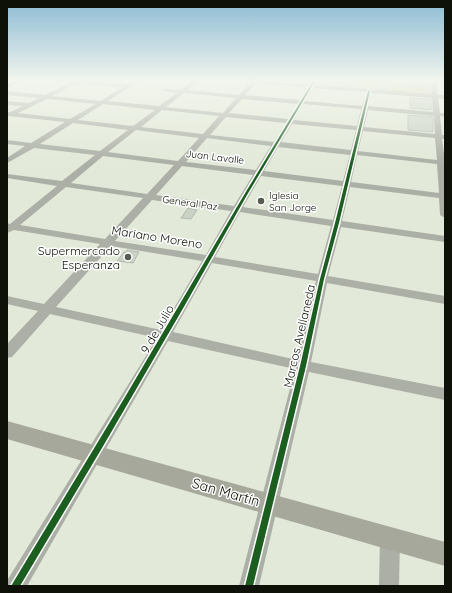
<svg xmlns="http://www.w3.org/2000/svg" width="452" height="593" font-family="Quicksand,sans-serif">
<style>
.green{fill:#d8d0b7}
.building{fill:#cad2c6;stroke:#b3bbaf}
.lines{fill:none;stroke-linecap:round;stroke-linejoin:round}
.path{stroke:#abaea2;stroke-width:1;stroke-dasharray:1 1.5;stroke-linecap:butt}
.minor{fill:#acafa5;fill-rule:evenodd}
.major{fill:#a6a89c;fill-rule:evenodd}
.cycleway-casing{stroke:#fff;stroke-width:3}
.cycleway{fill:#1b5e20;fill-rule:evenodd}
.poi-dot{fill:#585d50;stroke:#fff;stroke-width:1.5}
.labels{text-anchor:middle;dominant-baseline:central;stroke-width:3;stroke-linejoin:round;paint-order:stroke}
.far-street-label{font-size:10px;fill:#0d1107;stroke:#fff}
.far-poi-label{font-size:10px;fill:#0d1107;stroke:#fff;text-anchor:start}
.street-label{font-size:12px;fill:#0d1107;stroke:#fff}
.poi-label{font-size:12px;fill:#0d1107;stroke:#fff;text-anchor:end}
.near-street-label{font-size:14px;fill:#0d1107;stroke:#fff}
</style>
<rect width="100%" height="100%" fill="#e2e9d8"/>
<path class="green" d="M317,81H432L433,95L314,85Z"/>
<g class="building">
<path d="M410,98L431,99V110L410,108Z"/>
<path d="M408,115L433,117V132L408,130Z"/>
<path d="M188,208L197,210L191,219L181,218Z"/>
<path d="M127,250L139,252L133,263L117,261L124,252H126Z"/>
</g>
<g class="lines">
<g class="path">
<path d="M379,81L378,84L386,83"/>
<path d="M420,81L422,88"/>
<path d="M386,84L418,85L421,88"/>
</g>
<g class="minor">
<path d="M15,81H22L7,88V84Z"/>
<path d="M66,81H84L128,84L134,81H139L108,101L159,106L177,93L164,91V89L181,90L193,81H199L188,90L239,95L250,83L247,81L309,84L312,81H316L315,85L432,94L431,81H436L438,95H445V99L438,98L440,113H445V117L440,116L442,135H445V139H442L445,161V218L440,215L439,198L350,187L342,221L445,236V242L341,227L328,276L445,296V304L327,283L311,362L445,388V400L309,372L259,586H239L295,369L168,341L27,586H7L8,579L157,338L50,314L12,357L7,358V344L38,311L7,304V296L44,304L100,244L14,230L7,233V223L10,224L57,186L7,178V174L62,181L95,155L34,148L7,163V158L25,146L7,144V140L31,143L65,122L8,116L7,112H10L23,106L7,105V101L29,103L39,98L7,95V91L45,95L70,83ZM77,83L123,87L101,101L52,96ZM256,83L307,87L300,100L245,95ZM313,88L366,92L362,106L305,101ZM184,93L236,98L223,113L166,107ZM371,93L432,98L433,112L368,106ZM47,99L96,104L70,119L18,113ZM242,99L298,104L288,119L229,113ZM103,104L155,110L133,126L78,120ZM303,104L361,109L357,126L294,120ZM162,110L219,116L203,134L141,127ZM368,110L434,116L435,134L364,127ZM226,117L286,123L274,142L210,135ZM73,123L128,130L100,151L40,144ZM292,124L356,130L351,150L281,142ZM136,130L199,138L178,161L108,152ZM363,131L435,138L437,160L358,151ZM207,138L271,146L256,170L186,162ZM278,147L350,155L343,181L264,171ZM357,155L437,164L439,193L351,182ZM103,156L174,165L147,194L71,183ZM182,166L253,175L234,206L156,195ZM261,176L342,186L333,220L243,207ZM66,187L143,198L105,239L20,225ZM152,200L231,211L206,255L115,241ZM240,212L331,226L318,274L215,257ZM111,246L202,261L161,330L56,307ZM212,263L316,281L297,360L173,332Z"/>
<path d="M390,529L397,532L400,539L399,586H379L380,539L383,532Z"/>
</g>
<path class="major" d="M7,421L445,542V566L7,439Z"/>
<defs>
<g id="cycleway">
<path d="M313,81H315L247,195L185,305L102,448L20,586H11L125,397L244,195Z"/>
<path d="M369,90L370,91L339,223L324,279L306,366L253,586H245L300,366L320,279L335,223L368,91Z"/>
</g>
</defs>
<use href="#cycleway" class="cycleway-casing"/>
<use href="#cycleway" class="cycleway"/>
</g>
<linearGradient id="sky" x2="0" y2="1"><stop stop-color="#8cbbd4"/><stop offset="0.49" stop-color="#f2f5ed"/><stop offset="1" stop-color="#f2f5ed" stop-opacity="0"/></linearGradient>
<rect width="452" height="164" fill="url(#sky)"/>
<g class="poi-dot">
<circle cx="261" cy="201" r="4"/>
<circle cx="128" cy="257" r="4"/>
</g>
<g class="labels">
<g class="far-street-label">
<text transform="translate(215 157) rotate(7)">Juan Lavalle</text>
<text transform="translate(190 203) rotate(8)">General Paz</text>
</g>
<g class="far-poi-label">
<text x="269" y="195">Iglesia<tspan x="269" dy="12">San Jorge</tspan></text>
</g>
<g class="street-label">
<text transform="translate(157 237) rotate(9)">Mariano Moreno</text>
<text transform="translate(157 329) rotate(-60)">9 de Julio</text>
<text transform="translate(299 336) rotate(-77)">Marcos Avellaneda</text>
</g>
<g class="poi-label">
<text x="120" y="250">Supermercado<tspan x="120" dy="14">Esperanza</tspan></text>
</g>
<g class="near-street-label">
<text transform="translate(226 492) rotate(16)">San Martín</text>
</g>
</g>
<rect width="452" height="593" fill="none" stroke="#0d1107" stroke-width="16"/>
</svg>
